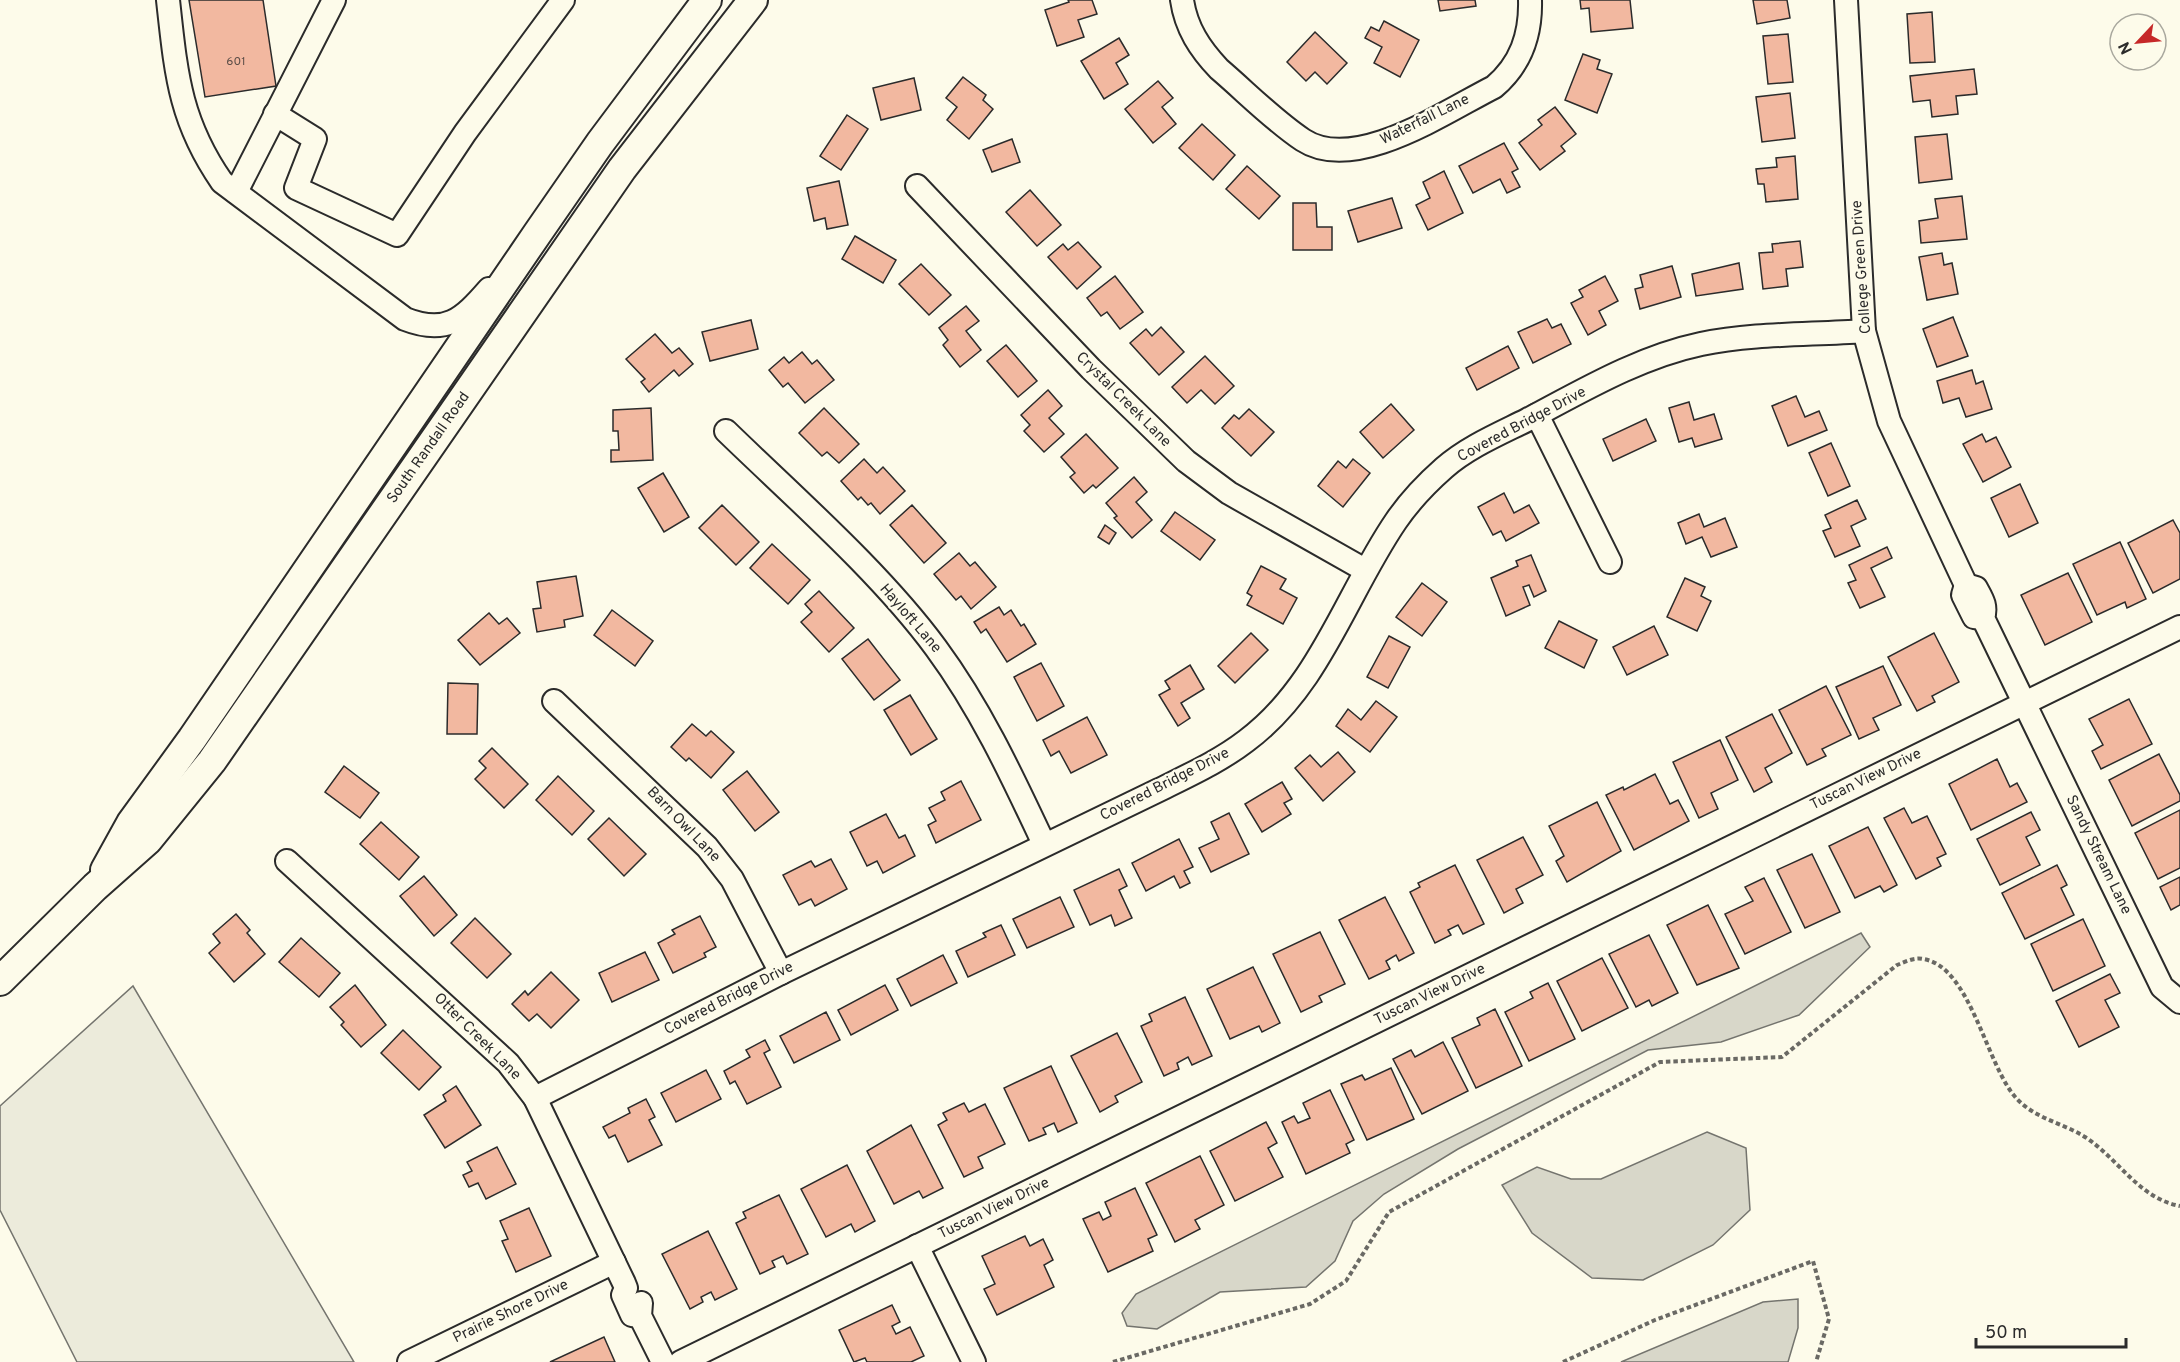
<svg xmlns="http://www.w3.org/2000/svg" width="2180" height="1362" font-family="Overpass,sans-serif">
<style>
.green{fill:#ecebdb;stroke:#74746e;stroke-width:1.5}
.water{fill:#d8d7c9;stroke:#74746e;stroke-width:1.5}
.building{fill:#f2b8a0;stroke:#2b2b2b;stroke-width:1.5}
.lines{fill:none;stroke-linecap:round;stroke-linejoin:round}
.minor-casing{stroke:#2b2b2b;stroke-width:26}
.major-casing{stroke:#2b2b2b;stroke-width:32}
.path{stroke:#6a6964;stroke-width:4;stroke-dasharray:4.5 3;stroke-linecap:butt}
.minor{stroke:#fdfbea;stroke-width:22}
.major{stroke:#fdfbea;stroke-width:28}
.labels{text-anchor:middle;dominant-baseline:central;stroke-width:4.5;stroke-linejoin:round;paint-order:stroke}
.number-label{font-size:12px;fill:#5d4e48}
.street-label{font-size:15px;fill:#2b2b2b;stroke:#fdfbea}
</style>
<rect width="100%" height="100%" fill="#fdfbea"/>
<path class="green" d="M133,986L354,1362H77L0,1210V1106Z"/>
<g class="water">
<path d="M1861,933L1870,947L1799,1015L1721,1042L1648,1050L1458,1149L1384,1194L1353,1221L1335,1261L1306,1287L1220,1292L1157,1329L1127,1326L1122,1313L1136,1294Z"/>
<path d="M1707,1132L1746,1148L1750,1210L1713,1245L1643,1280L1592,1278L1532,1233L1502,1185L1537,1167L1571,1179H1601Z"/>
<path d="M1798,1299V1328L1788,1362H1621L1763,1302Z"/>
</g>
<g class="building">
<path d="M189,0H263L276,86L205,97Z"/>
<path d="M1068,0H1092L1097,14L1078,20L1084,37L1057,46L1045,10L1069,2Z"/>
<path d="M1438,0H1475L1476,6L1440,11Z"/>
<path d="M1580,0H1630L1633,28L1591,32L1589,8L1581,9Z"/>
<path d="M1753,0H1787L1790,18L1757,24Z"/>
<path d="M1932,12L1935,62L1910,63L1907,14Z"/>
<path d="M1384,21L1419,40L1400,77L1374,63L1382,47L1365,38L1371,27L1379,31Z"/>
<path d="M1315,32L1347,63L1327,84L1315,72L1306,81L1287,62Z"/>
<path d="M1788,34L1793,82L1768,84L1763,36Z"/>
<path d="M1119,38L1129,55L1116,63L1128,84L1104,99L1081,61Z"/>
<path d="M1583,54L1600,60L1597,69L1612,74L1597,113L1565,100Z"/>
<path d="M1974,69L1977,94L1956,96L1958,114L1932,117L1930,100L1913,102L1910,76Z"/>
<path d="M963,77L986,95L983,100L993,109L969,139L947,120L957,107L946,98Z"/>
<path d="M914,78L921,110L881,120L873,88Z"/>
<path d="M1158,81L1173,98L1162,107L1176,124L1153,143L1125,109Z"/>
<path d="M1790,93L1795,138L1762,142L1756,97Z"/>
<path d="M1555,107L1576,134L1561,146L1565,151L1540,170L1519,143L1542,125L1538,120Z"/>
<path d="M847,115L868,129L841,170L820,156Z"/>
<path d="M1202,124L1235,155L1213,180L1179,148Z"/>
<path d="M1947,134L1952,179L1919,183L1915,137Z"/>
<path d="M1012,139L1020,162L992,172L983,150Z"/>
<path d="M1504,143L1518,169L1512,172L1520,187L1507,193L1500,179L1473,193L1459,166Z"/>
<path d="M1795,156L1798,199L1766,202L1764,184H1758L1756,169L1777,167L1776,158Z"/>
<path d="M1247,166L1280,196L1259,219L1226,189Z"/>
<path d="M1444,171L1463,213L1428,230L1416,205L1430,198L1423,182Z"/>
<path d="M839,181L848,225L827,229L825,218L814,221L807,188Z"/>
<path d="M1030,190L1061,225L1037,246L1006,212Z"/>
<path d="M1962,196L1967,239L1921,243L1919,221L1938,218L1935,199Z"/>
<path d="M1392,198L1402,228L1358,242L1348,211Z"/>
<path d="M1293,203H1316L1317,227H1332V250H1293Z"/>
<path d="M855,236L896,260L883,283L842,259Z"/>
<path d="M1800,241L1803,267L1786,269L1788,286L1763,289L1759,253L1773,252L1772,244Z"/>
<path d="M1078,242L1101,267L1077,289L1048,257L1063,244L1068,250Z"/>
<path d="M1942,253L1944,265L1952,263L1958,294L1927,300L1919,257Z"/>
<path d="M1739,263L1743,289L1696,296L1692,274Z"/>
<path d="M921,264L951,295L929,315L899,284Z"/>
<path d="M1672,266L1681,297L1640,309L1635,289L1643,287L1640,275Z"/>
<path d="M1115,276L1143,312L1120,329L1107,312L1101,316L1087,298Z"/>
<path d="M1605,276L1618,301L1599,311L1606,325L1588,335L1571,303L1583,297L1579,290Z"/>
<path d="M966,306L979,321L966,331L981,350L960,367L943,345L948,340L939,328Z"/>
<path d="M1953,317L1968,356L1937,367L1923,329Z"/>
<path d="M1547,319L1552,328L1561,324L1571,344L1533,363L1518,332Z"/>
<path d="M751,320L758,349L710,361L702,332Z"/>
<path d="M1161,327L1184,352L1159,375L1130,343L1146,329L1152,336Z"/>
<path d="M655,334L672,353L679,348L693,364L679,376L674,370L649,392L641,382L645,379L626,359Z"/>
<path d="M1006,345L1037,381L1018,397L987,361Z"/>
<path d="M1508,346L1519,368L1477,390L1466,368Z"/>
<path d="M802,352L812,364L817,360L834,380L805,403L788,383L783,387L769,370L784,357L789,363Z"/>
<path d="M1205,356L1234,386L1215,404L1201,390L1187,403L1172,387Z"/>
<path d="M1972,370L1976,384L1983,381L1992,409L1966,417L1959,398L1943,403L1937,381Z"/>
<path d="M1048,390L1062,406L1049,418L1064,434L1044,452L1024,431L1030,425L1021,415Z"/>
<path d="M1796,396L1805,417L1819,411L1827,430L1788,446L1772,406Z"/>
<path d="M1689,402L1694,420L1714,414L1722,439L1695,447L1692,438L1679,442L1669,408Z"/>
<path d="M1391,404L1414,430L1383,458L1360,432Z"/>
<path d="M651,408L653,460L611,462V450H619L618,431H613V410Z"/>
<path d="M824,408L859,444L839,463L827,452L822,456L799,433Z"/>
<path d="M1249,409L1274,432L1251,456L1222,428L1234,415L1239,419Z"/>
<path d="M1646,419L1656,441L1613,461L1603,439Z"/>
<path d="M1086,434L1118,468L1096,488L1093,485L1084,493L1070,477L1075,473L1061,457Z"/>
<path d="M1982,434L1986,442L1996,437L2011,467L1983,482L1963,444Z"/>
<path d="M1831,443L1850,486L1828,496L1809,453Z"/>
<path d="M864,459L877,473L883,467L905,491L880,514L871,503L868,505L861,497L858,500L841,481Z"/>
<path d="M1353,459L1370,473L1343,507L1318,486L1338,461L1346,468Z"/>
<path d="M663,473L689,517L664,532L638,488Z"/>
<path d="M1134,477L1147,492L1136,502L1152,520L1132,538L1114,518L1117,516L1106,503Z"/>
<path d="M2020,484L2038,523L2009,537L1991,498Z"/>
<path d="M1504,493L1514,513L1529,505L1539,523L1506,541L1501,531L1493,535L1478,507Z"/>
<path d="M1857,500L1866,519L1851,526L1860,546L1835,557L1823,531L1831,528L1825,515Z"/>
<path d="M722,505L759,542L736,565L699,528Z"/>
<path d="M912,505L946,543L924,563L890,525Z"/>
<path d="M1175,512L1215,540L1200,560L1161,531Z"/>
<path d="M1699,514L1704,527L1725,518L1737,547L1711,557L1702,537L1686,544L1678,523Z"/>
<path d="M2173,520L2180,533V579L2153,593L2128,543Z"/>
<path d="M1105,525L1116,533L1109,544L1098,537Z"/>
<path d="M2120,542L2146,599L2127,608L2125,602L2097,615L2073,564Z"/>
<path d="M772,544L810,580L788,604L750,568Z"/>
<path d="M1887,547L1892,558L1871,568L1885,597L1860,608L1848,583L1856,580L1849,565Z"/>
<path d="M959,553L970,566L975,562L996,587L971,609L961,596L956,600L934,574Z"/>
<path d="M1531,555L1546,591L1534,597L1529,585L1523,587L1530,605L1506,616L1491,578L1518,566L1516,561Z"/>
<path d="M1261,566L1286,579L1280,589L1297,598L1283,624L1247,605L1252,596L1247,593Z"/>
<path d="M2068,573L2092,622L2045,645L2021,595Z"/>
<path d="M576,576L583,616L564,620L565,627L537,632L533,609L541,608L537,582Z"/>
<path d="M1685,578L1705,587L1701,596L1711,601L1697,631L1667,617Z"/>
<path d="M1422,583L1447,602L1422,636L1396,617Z"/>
<path d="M819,591L854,628L829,652L801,622L812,612L805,604Z"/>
<path d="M999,607L1004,615L1011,610L1021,626L1024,624L1036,644L1007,662L986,629L981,633L974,622Z"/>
<path d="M612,610L653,641L635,666L594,635Z"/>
<path d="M489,613L499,624L507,618L520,633L480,665L458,640Z"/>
<path d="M1559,621L1597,640L1584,668L1545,648Z"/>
<path d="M1654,626L1668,655L1627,675L1613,647Z"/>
<path d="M1251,633L1268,650L1235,683L1218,666Z"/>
<path d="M1934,633L1959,682L1932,696L1935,702L1917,711L1888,657Z"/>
<path d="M1389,636L1410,647L1388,688L1367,677Z"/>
<path d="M868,639L900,680L874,700L842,659Z"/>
<path d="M1041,663L1064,706L1037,721L1014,677Z"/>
<path d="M1190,665L1204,689L1181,703L1190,718L1178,726L1159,695L1170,689L1165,681Z"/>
<path d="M1883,666L1901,705L1873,718L1879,730L1859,739L1836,687Z"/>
<path d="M448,683L478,684L477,734H447Z"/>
<path d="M1826,686L1851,735L1822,749L1826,756L1807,765L1779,710Z"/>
<path d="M910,695L937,739L911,755L884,710Z"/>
<path d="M2129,699L2152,744L2101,769L2092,751L2103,745L2089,719Z"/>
<path d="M1376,701L1397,717L1370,752L1336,726L1348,709L1361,720Z"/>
<path d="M1772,714L1792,753L1765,768L1772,782L1754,792L1726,737Z"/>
<path d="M1087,717L1107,755L1071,773L1059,751L1051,756L1043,740Z"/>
<path d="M692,724L706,736L711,731L734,752L711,778L689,758L686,761L671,747Z"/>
<path d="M1720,740L1738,780L1711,793L1718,809L1699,818L1673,762Z"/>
<path d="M492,748L528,784L504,808L475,779L486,768L479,761Z"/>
<path d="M1338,752L1355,772L1323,801L1295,768L1310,755L1321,767Z"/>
<path d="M2159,754L2180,795V801L2132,826L2109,780Z"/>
<path d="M1997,759L2010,787L2017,783L2027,802L1971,830L1949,784Z"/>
<path d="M344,766L379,793L360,818L325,792Z"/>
<path d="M747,771L779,812L755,831L723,790Z"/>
<path d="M1655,774L1670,804L1678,800L1689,821L1634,850L1606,795L1623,787L1624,790Z"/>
<path d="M558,776L594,811L572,835L536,800Z"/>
<path d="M961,781L981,820L936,843L928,825L936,821L929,808L945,800L941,792Z"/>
<path d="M1282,782L1292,799L1284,803L1291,814L1262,832L1245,804Z"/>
<path d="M1597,802L1621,851L1567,882L1556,861L1564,856L1549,826Z"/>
<path d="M1904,808L1912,823L1927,816L1946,854L1937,858L1941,866L1916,879L1884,818Z"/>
<path d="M2180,810V868L2158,879L2135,833Z"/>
<path d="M2031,812L2040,830L2026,837L2040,865L2000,885L1977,839Z"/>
<path d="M1229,813L1249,854L1211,872L1199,848L1219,839L1211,822Z"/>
<path d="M886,814L899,838L905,835L915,856L883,873L877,861L867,866L850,832Z"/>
<path d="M609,818L646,854L624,876L588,839Z"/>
<path d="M381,822L419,857L399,880L360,844Z"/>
<path d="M1868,827L1897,885L1884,892L1880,886L1855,898L1829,846Z"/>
<path d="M1523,837L1543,875L1516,889L1523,903L1504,913L1477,860Z"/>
<path d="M1179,839L1193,867L1184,871L1190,883L1180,888L1174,876L1146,891L1132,863Z"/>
<path d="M1812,854L1840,912L1805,928L1777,870Z"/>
<path d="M831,859L847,889L815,906L811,899L799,905L783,875L811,861L815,867Z"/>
<path d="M1455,865L1484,924L1463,934L1458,925L1448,930L1451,935L1435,943L1410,892L1420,887L1418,883Z"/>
<path d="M2057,865L2067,885L2061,888L2074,915L2025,939L2002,893Z"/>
<path d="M1119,869L1127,886L1119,890L1132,918L1115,926L1111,915L1090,925L1074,890Z"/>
<path d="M424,876L457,915L434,936L400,896Z"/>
<path d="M2180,877V905L2171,910L2160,887Z"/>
<path d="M1764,878L1791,932L1745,954L1725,914L1753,901L1745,887Z"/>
<path d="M1060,897L1074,927L1027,948L1013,919Z"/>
<path d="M1385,897L1414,953L1399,961L1396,955L1386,961L1390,969L1369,979L1339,920Z"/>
<path d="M1708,905L1739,968L1697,985L1667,925Z"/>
<path d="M236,914L250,930L247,933L265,954L234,982L209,953L220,943L213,934Z"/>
<path d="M700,916L716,947L704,953L706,957L673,973L658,943L675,934L672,930Z"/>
<path d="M475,918L511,954L487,978L451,943Z"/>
<path d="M2083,919L2105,966L2053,991L2031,944Z"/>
<path d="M1001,925L1015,955L968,977L956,951L986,937L983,933Z"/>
<path d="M1320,932L1345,984L1319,996L1322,1002L1301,1012L1273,954Z"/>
<path d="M1649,935L1678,993L1652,1006L1649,1000L1636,1007L1609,954Z"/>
<path d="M301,938L340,973L319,997L279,962Z"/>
<path d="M645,952L659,980L612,1002L599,973Z"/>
<path d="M943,955L957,983L911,1006L897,979Z"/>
<path d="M1602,958L1628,1008L1582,1031L1557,981Z"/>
<path d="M1253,967L1280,1023L1262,1032L1259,1026L1230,1039L1207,989Z"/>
<path d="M551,972L579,1000L551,1028L537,1014L529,1021L512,1004L525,991L528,995Z"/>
<path d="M2110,974L2120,993L2105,1000L2119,1027L2079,1047L2056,1001Z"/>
<path d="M1548,983L1575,1039L1529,1061L1505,1012L1533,998L1530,992Z"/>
<path d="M355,985L386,1025L361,1047L341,1025L344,1022L330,1007Z"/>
<path d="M885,985L898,1010L851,1035L838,1010Z"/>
<path d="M1185,997L1212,1056L1192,1065L1188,1057L1177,1063L1179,1069L1164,1076L1141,1026L1152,1021L1149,1014Z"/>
<path d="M1495,1009L1522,1066L1476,1088L1452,1038L1480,1025L1477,1018Z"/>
<path d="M826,1012L840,1040L794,1063L780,1036Z"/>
<path d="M403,1030L441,1067L419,1090L381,1053Z"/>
<path d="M1117,1033L1142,1082L1115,1096L1118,1102L1100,1112L1071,1056Z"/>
<path d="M765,1040L770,1050L764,1053L781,1087L747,1104L735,1081L730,1084L724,1071L750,1057L746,1050Z"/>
<path d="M1443,1042L1468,1091L1422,1114L1393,1059L1411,1050L1415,1057Z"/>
<path d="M1051,1066L1077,1123L1058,1132L1054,1123L1043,1128L1046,1134L1029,1141L1004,1088Z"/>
<path d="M1391,1068L1414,1119L1367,1140L1341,1084L1362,1075L1365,1080Z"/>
<path d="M706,1070L721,1099L676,1122L661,1093Z"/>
<path d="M456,1086L481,1125L445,1148L424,1115L446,1101L443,1095Z"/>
<path d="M1330,1090L1354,1140L1346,1144L1350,1153L1306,1174L1282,1122L1294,1116L1298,1123L1310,1118L1303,1103Z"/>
<path d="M646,1099L655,1117L649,1120L662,1145L628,1162L615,1135L609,1138L603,1127L630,1113L628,1108Z"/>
<path d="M964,1103L969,1112L985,1104L1005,1144L978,1157L983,1168L964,1177L938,1125L947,1120L943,1113Z"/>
<path d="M1266,1122L1277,1143L1268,1148L1283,1177L1235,1201L1210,1151Z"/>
<path d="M911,1125L943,1188L923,1198L919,1191L894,1204L867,1151Z"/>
<path d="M497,1147L516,1184L486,1199L478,1183L469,1187L463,1175L472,1171L467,1162Z"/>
<path d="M1200,1156L1224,1205L1195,1220L1200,1229L1175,1242L1146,1183Z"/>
<path d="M847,1165L875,1221L855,1232L851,1224L826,1237L801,1189Z"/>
<path d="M1135,1188L1157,1235L1148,1239L1153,1251L1108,1272L1083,1219L1099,1212L1103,1220L1111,1216L1105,1202Z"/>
<path d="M779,1195L808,1254L787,1264L783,1256L772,1261L775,1267L760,1274L736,1223L746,1218L743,1212Z"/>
<path d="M529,1208L551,1256L516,1272L502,1241L508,1239L500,1221Z"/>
<path d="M708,1231L737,1289L715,1300L711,1292L701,1297L703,1302L690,1309L662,1254Z"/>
<path d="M1025,1236L1030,1246L1043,1239L1053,1260L1044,1265L1054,1287L997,1315L984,1289L995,1284L982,1256Z"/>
<path d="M892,1305L900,1322L892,1326L896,1334L910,1327L924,1356L911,1362H867L865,1358L854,1362L839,1330Z"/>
<path d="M604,1337L615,1362H550Z"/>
</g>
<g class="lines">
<defs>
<g id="minor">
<path d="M168,0C176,72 179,120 222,182L405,319C446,335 462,320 489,289"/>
<path d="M1182,0C1186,28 1200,49 1219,69C1246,92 1273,120 1303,140C1355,174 1446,111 1494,87C1521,64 1531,35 1530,0"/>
<path d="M1846,0L1864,331L1889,421L1966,585L1976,588C1982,599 1987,606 1983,618L2162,987L2180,1002"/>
<path d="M275,114L315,139L296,188L397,235L465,133L563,0"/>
<path d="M917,186L1091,369L1186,461L1229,493L1365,570"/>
<path d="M236,192L334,0"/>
<path d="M1537,415L1610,562"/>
<path d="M726,431C795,498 880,572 936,648C981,709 1012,776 1044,844"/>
<path d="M1966,585L1963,595L1974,617L1983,618"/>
<path d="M554,701L707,847L732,879L781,973"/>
<path d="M287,861L508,1063L535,1098L624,1283L626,1288L623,1295L632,1315L640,1316"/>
<path d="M535,1098L781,973L1159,790C1189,775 1220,761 1246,741C1320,686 1346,594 1396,521C1409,502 1427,483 1444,468C1468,447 1499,434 1527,420C1582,391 1639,357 1701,344C1754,333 1811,335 1864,331"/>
<path d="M917,1246L974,1362"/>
<path d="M641,1303L640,1316L663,1362"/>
<path d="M409,1362L614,1262"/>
<path d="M681,1362L2180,627"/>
</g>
<g id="major">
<path d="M105,870L131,823L192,739L537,234L600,143L707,0"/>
<path d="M0,981L95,887L148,840L212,761L622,169L753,0"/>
</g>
</defs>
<use href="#minor" class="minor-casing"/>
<use href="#major" class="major-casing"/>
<g class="path">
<path d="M1113,1362L1310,1304L1346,1281L1389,1212L1660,1062L1782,1057L1897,965C1905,962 1914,957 1923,959C1971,966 1986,1066 2017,1099C2036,1119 2063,1123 2085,1137C2119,1159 2138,1198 2180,1206"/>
<path d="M1563,1362L1655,1320L1813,1261L1829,1319L1816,1362"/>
</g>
<use href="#minor" class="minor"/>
<use href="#major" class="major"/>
</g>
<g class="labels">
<g class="number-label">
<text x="236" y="62">601</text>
</g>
<g class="street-label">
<text transform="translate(1425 120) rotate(-26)">Waterfall Lane</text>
<text transform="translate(1862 267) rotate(-94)">College Green Drive</text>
<text transform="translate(1123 400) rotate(45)">Crystal Creek Lane</text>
<text transform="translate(1522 425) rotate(-28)">Covered Bridge Drive</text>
<text transform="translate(429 448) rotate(-55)">South Randall Road</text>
<text transform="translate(910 619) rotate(49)">Hayloft Lane</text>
<text transform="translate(1866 780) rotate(-26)">Tuscan View Drive</text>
<text transform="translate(1165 785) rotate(-27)">Covered Bridge Drive</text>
<text transform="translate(683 825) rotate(46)">Barn Owl Lane</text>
<text transform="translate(2098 855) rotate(64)">Sandy Stream Lane</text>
<text transform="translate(1430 995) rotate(-26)">Tuscan View Drive</text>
<text transform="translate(729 999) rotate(-27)">Covered Bridge Drive</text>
<text transform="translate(477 1037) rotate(45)">Otter Creek Lane</text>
<text transform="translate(994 1209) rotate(-26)">Tuscan View Drive</text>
<text transform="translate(511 1312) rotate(-26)">Prairie Shore Drive</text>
</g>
</g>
<g transform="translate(2138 42) rotate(244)"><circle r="28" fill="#fdfbea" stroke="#a9a89e" stroke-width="1.5"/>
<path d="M0-4.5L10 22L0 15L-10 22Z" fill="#c62828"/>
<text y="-9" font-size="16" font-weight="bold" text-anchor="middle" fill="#2b2b2b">N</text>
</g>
<path d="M1976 1338v9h150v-9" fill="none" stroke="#2b2b2b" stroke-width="3"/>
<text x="1985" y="1338" font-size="18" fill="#2b2b2b" stroke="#fdfbea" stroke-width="4.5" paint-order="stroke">50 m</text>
</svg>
